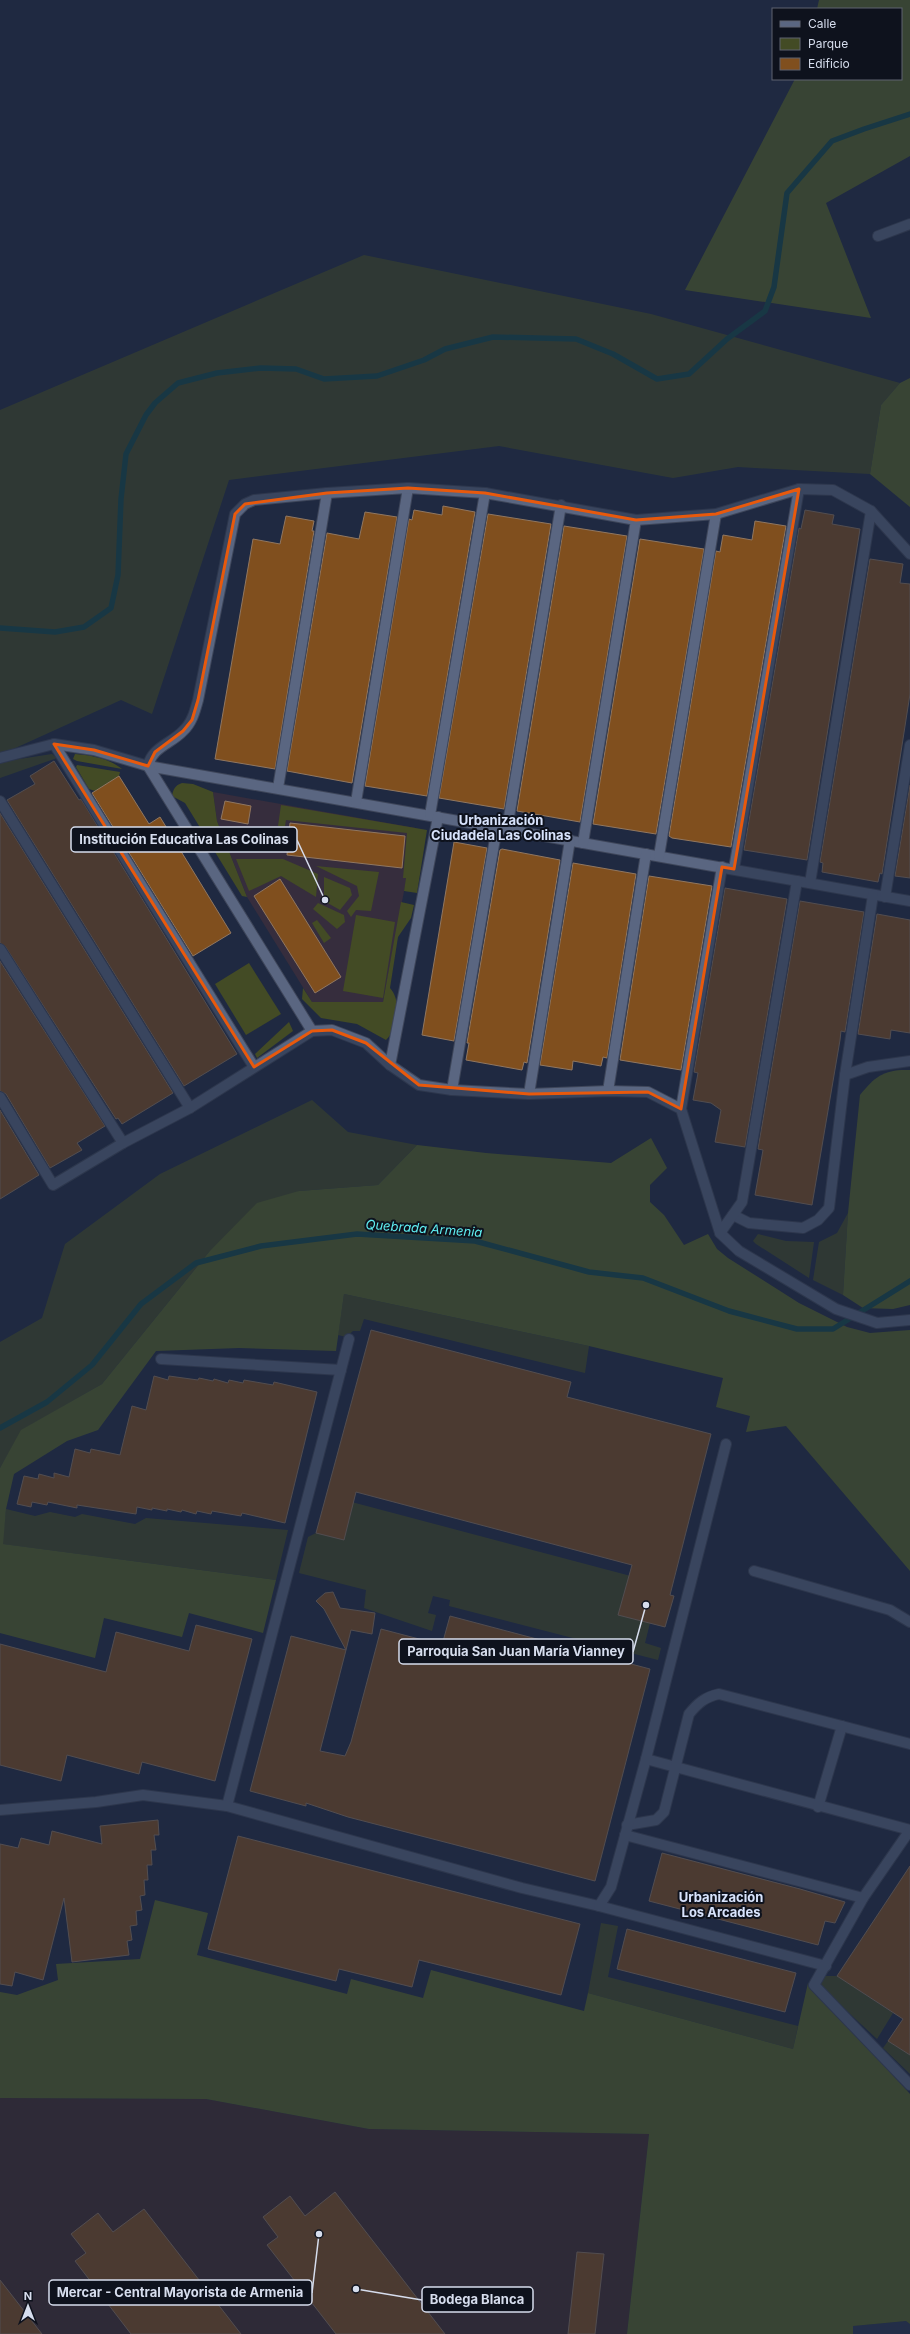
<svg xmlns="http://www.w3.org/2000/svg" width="910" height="2334" font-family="Inter,sans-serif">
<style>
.commercial{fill:#402b2c}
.built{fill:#283451}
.education{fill:#362d3d}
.green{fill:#434b25}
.forest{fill:#586524}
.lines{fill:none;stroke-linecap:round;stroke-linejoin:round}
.stream{stroke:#114748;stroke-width:5.5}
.building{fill:#804f1e;stroke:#907761}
.minor-casing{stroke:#3e465a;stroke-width:12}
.minor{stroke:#5a6681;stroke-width:10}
.marked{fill:none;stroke:#e8590c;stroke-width:3;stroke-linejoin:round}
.labels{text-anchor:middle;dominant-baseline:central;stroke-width:4;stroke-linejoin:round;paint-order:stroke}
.neighbourhood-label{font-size:13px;font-weight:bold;fill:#d8e3fc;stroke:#0e121d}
.water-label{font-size:13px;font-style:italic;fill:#5fedf0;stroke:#0e121d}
.leader{fill:none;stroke:#d6dded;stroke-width:1.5}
.callout-dot{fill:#d6dded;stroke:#0e121d;stroke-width:1.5}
.callout{fill:#0e121d;stroke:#d6dded;stroke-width:1.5}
.callout-label{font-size:13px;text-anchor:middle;font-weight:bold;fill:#d6dded}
</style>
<rect width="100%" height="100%" fill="#1f2941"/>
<path class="commercial" d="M0,2098L206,2099L369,2129L649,2134L627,2334H0Z"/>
<path class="built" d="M906,2321L910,2324V2334H853L852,2326Z"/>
<path class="education" d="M213,792L416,828L383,1002H312L247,897L217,821Z"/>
<g class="green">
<path d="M364,255L651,314L900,383L881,405L870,474L738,467L673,478L499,446L229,480L152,714L121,700L0,755V410Z"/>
<path d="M52,754L57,758L0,778V762Z"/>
<path d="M75,754C91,755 110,759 122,769L77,761L73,759Z"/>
<path d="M77,765L120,772L119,776L95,791L89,789L76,767Z"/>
<path d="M182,783L193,784L213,792L217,821L247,897L242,896L185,803L172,796C173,790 175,785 182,783Z"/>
<path d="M281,805L427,830L417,893L404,891L406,878H403L407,833L286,820L285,826H278Z"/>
<path d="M236,859H283L318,874L316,897L281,876L249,891Z"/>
<path d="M316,866L379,872L371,911L356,910L351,917L347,911L359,896L357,886Z"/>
<path d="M324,877L350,888L352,895L340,910L324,901Z"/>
<path d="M401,902L414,905L411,918L398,937L390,988C402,1001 398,1029 386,1040L357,1024L321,1018L302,999L303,988L312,1002H383Z"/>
<path d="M318,903L344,915L345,922L337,929L313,909Z"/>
<path d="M356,915L395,922L383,998L343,991Z"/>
<path d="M317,920L331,938L324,943L312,923Z"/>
<path d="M249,963L281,1014L246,1035L215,984Z"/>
<path d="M289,1022L293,1031L257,1058L255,1054Z"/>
<path d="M312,1100L348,1132L417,1145L378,1185L299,1191L209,1252L102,1384L22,1430L0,1468V1342L42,1318L65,1244L160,1174Z"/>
<path d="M848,1213L843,1295L813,1280L819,1242L837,1233Z"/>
<path d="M758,1234L786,1241L814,1242L809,1278L756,1244L753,1241Z"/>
<path d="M344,1294L589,1346L585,1373L364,1319L360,1331H353L346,1337L338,1335Z"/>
<path d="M329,1496L661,1584L618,1615L650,1623L645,1643L661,1648L658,1660L449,1606L450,1600L433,1596L428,1613L436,1615L432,1631L364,1608L366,1590L299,1573L308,1537L316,1533L344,1540L352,1509L325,1502Z"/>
<path d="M6,1509L35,1516L50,1512L75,1517L82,1514L135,1524L146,1518L288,1530L276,1580L2,1544Z"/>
<path d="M601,1923L618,1926L608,1977L798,2026L793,2049L588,1993Z"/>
<path d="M822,1976H837L893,2013L877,2039L819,1985Z"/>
<path d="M888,2041L910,2055V2074L883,2048Z"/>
</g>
<g class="forest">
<path d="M819,0H910V156L826,203L871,318L685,290L795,79H901V9H817Z"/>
<path d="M910,378V507L870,474L881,405L900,383Z"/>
<path d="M910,1070V1305L893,1309L863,1308L843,1295L848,1213L860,1095C875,1076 885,1069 910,1070Z"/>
<path d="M651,1138L667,1168L650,1185V1202L664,1215L684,1245L708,1234L717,1249L728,1258L799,1303L847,1327L870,1333L910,1330V1571L786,1426L746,1432L750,1416L716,1407L723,1378L589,1346L344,1294L336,1351L239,1348L156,1351L98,1430L67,1441L14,1474L6,1509L3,1544L276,1580L263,1633L189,1613L182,1637L104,1618L95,1658L0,1633V1468L21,1430L102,1384L209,1252L257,1203L299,1191L378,1185L417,1145L486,1153L611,1163Z"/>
<path d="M155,1900L208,1913L197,1955L347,1994L351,1979L423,1998L431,1970L584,2011L588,1993L793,2049L808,1983L910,2094V2324L906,2321L853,2326V2334H627L649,2134L369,2129L206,2099L0,2098V1992L17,1995L58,1980L56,1964L140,1959Z"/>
</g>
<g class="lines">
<g class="stream">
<path d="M0,628L55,632L84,627L111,608L118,575L121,499L126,454L146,415L155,403L178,383L217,373L261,368L296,369L324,379L377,376L424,360L445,349L493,337L576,339L613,354L657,379L689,374L727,339L765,311L774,287L787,193L832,141L864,129L910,114"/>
<path d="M0,1428L47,1402L92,1365L141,1304L196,1263L261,1246L357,1234L475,1241L589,1272L643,1278L729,1311L797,1329H833L910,1281"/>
</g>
</g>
<g class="building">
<path d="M443,506L475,512L427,796L365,786L409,519L412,520L414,510L442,515Z"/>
<path d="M805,510L834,515L832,524L860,529L807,860L744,850L799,528L801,529Z"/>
<path d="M365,512L397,517L352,783L287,771L327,533L359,539Z"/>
<path d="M488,514L551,524L504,809L439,798Z"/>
<path d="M286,516L314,521L312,531H314L275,769L215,759L253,539L280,544Z"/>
<path d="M755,521L786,526L731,847L672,838L669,836L716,551L720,552L723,535L752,540Z"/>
<path d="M564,526L627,536L580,822L517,811Z"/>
<path d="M640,539L704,549L656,834L593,824Z"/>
<path d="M870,559L903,564L900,583L910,584V694L882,874L880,873L878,882L822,872L823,863L820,862Z"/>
<path d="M54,761L79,800L81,799L237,1054L184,1086L7,800L35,784L30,776Z"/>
<path d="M119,776L149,824L160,817L231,933L193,956L92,793Z"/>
<path d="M910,785V878L895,876Z"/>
<path d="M225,801L251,806L248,824L221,819Z"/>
<path d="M0,813L173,1093L122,1124L118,1118L116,1119L5,946L0,943Z"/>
<path d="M290,823L405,836L402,868L287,855Z"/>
<path d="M454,842L487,848L454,1041L422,1035Z"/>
<path d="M502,849L560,860L527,1063L524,1062L522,1070L466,1060L469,1043H467L500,850Z"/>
<path d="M573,863L636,874L607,1058L603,1057L601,1066L573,1061L572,1070L540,1065Z"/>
<path d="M649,876L712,886L681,1070L620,1060Z"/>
<path d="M280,879L341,977L315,993L254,896Z"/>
<path d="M725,888L787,899L745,1147L715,1142L721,1110L711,1103L693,1100L698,1073L694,1072Z"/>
<path d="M800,901L864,912L845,1032L841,1031L840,1040L812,1205L755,1195L763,1150L758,1149Z"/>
<path d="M877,914L910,920V1033L891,1030L890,1039L858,1034Z"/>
<path d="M0,961L105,1126L77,1143L82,1150L50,1168L6,1094L0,1091Z"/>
<path d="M0,1110L39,1175L0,1199Z"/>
<path d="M371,1330L571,1382L567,1397L711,1434L670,1595L674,1596L665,1627L618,1615L632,1565L356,1492L344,1540L316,1533Z"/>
<path d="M154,1376L168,1380L169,1376L198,1380L199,1378L213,1381L214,1379L228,1383L229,1380L243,1383L244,1380L273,1385L274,1382L317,1392L285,1523L242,1513L241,1516L212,1511L211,1514L197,1511L196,1514L182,1510L181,1512L167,1509V1511L152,1508V1510L137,1507L136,1514L77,1505V1508L48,1502L47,1505L32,1502L31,1507L17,1504L24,1476L38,1479L39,1474L54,1478V1473L69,1477L75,1449L90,1453L91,1449L120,1455L132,1406L146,1410Z"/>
<path d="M333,1592L340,1608L375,1613L372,1634L351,1630L346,1650L324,1609L316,1601L325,1593Z"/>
<path d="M450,1616L650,1669L595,1881L348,1817L306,1803V1806L250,1791L291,1636L346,1650L320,1751L345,1756L351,1742L381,1629L442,1645Z"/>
<path d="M196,1625L252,1639L215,1781L142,1762L139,1774L67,1755L61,1781L0,1765V1644L106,1672L116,1632L189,1651Z"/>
<path d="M158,1820L159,1835H154L156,1850H151L152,1865H147L148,1880H144L145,1895L140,1896L142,1910L136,1911L137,1925L130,1926L132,1940L127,1941L129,1955L72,1962L64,1898L43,1980L15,1972L12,1986L0,1984V1844L18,1848L21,1838L49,1845L52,1831L102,1844L100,1826Z"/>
<path d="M238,1836L580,1924L561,1995L419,1960L412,1987L339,1969L336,1981L208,1949Z"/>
<path d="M662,1853L800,1889L845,1902L835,1923L825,1921L818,1945L649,1901Z"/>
<path d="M910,1866V2055L888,2041L903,2019L837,1976Z"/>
<path d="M627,1929L796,1973L785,2012L617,1969Z"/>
<path d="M335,2192L445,2334H336L267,2245L278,2237L263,2217L290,2196L305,2216Z"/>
<path d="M144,2209L241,2334H131L75,2261L86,2253L71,2234L98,2213L113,2232Z"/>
<path d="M577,2252L604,2254L595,2334H568Z"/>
<path d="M0,2280L42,2334H0Z"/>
</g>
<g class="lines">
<defs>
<g id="minor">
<path d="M878,236L910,224"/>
<path d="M54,744L254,1067"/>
<path d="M0,758L54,744L94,750L148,766L910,901"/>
<path d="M278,788L327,493"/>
<path d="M0,801L190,1108"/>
<path d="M356,802L408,488"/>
<path d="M430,815L485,493"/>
<path d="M507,829L561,505"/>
<path d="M583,843L636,520"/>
<path d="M659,856L716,514"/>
<path d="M734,869L799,489"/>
<path d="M810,883L871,511"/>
<path d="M885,897L910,745"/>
<path d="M0,949L123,1143"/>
<path d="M312,1031L148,766C152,747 171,744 183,731C192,723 195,711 198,700L235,514L245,504L254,500L327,493L408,488L485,493L636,520L716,514L799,489L833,490L871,511L910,554"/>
<path d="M390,1065L438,817"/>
<path d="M845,1075L873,895"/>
<path d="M452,1090L497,827"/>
<path d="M608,1091L646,854"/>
<path d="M529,1094L570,840"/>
<path d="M0,1097L53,1185L123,1143L190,1108L312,1031L332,1030L366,1043L390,1065L419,1085L452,1090L529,1094L608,1091L648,1092L681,1109L720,1233L739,1251L836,1309L877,1323L910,1320"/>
<path d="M681,1109L722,867"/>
<path d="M733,1215L749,1223L803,1228L818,1220L829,1208L845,1075L868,1067L910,1061"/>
<path d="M720,1233L742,1202L797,881"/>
<path d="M161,1359L341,1370"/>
<path d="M754,1571L890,1610L910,1622"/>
<path d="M646,1759L910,1830"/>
<path d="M227,1806L349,1339"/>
<path d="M818,1807L842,1726"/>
<path d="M0,1810L96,1802L143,1795L227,1806L522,1888L599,1906L826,1966"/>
<path d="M627,1825L656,1820L664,1812L689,1714C698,1703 705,1697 719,1694L910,1744"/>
<path d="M910,1830L863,1898L814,1985L910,2085"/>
<path d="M625,1835L863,1898"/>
<path d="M599,1906L611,1887L646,1759L726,1444"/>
</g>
</defs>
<use href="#minor" class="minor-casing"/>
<use href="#minor" class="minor"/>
</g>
<path d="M0 0H910V2334H0ZM408,488L485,493L636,520L716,514L799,489L734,869L722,867L681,1109L648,1092L529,1094L419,1085L366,1043L332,1030L312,1031L254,1067L54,744L94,750L148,766L155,752L183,731L192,720L198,700L235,514L245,504L327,493Z" fill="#1f2941" fill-opacity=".55" fill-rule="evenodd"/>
<path class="marked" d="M408,488L485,493L636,520L716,514L799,489L734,869L722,867L681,1109L648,1092L529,1094L419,1085L366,1043L332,1030L312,1031L254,1067L54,744L94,750L148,766L155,752L183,731L192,720L198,700L235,514L245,504L327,493Z"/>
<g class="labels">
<g class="neighbourhood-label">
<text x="501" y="820">Urbanización<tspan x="501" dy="15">Ciudadela Las Colinas</tspan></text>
<text x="721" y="1897">Urbanización<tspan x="721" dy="15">Los Arcades</tspan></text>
</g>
<g class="water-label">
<text transform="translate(424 1228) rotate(4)">Quebrada Armenia</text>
</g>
</g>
<path class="leader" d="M325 900L297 840M646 1605L633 1652M319 2234L312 2293M356 2289L422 2300"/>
<g class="callout-dot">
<circle cx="325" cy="900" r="4"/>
<circle cx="646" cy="1605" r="4"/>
<circle cx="319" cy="2234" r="4"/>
<circle cx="356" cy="2289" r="4"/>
</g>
<g class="callout">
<rect x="71" y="827" width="226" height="25" rx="4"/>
<rect x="399" y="1639" width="234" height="25" rx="4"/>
<rect x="49" y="2280" width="263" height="25" rx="4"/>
<rect x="422" y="2287" width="111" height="25" rx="4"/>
</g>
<g class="callout-label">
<text x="184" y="844">Institución Educativa Las Colinas</text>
<text x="516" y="1656">Parroquia San Juan María Vianney</text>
<text x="180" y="2297">Mercar - Central Mayorista de Armenia</text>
<text x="477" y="2304">Bodega Blanca</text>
</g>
<rect x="772" y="8" width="130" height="72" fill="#0e121d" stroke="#5e6370"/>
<rect x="780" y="21" width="20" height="6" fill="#5a6681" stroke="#5e6370"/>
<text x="808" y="28" font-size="12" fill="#d6dded">Calle</text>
<rect x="780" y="38" width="20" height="12" fill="#434b25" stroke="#5e6370"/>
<text x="808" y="48" font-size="12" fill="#d6dded">Parque</text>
<rect x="780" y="58" width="20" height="12" fill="#804f1e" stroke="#5e6370"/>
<text x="808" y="68" font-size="12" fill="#d6dded">Edificio</text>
<g transform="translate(28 2306)" stroke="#0e121d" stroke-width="3" paint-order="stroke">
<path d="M0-3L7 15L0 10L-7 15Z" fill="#d6dded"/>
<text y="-6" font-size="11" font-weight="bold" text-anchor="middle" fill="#d6dded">N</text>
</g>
</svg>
